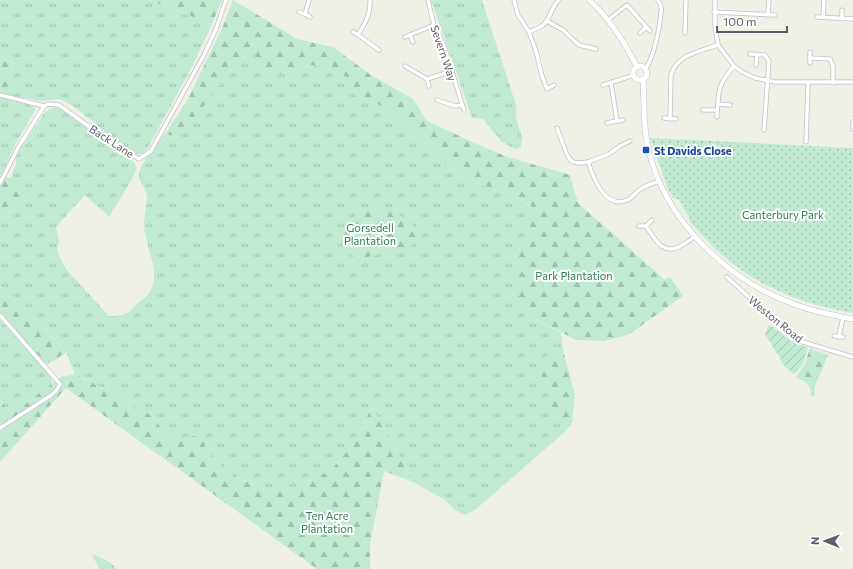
<svg xmlns="http://www.w3.org/2000/svg" width="853" height="569" font-family="Commissioner,sans-serif">
<style>
.grass{fill:url(#grass-tufts)}
.forest{fill:url(#forest-firs)}
.park{fill:url(#park-dots)}
.garden{fill:url(#garden-furrows)}
.lines{fill:none;stroke-linecap:round;stroke-linejoin:round}
.street-casing{stroke:#c0c0c8;stroke-width:5}
.secondary-casing{stroke:#c3c2cc;stroke-width:6}
.street{stroke:#fff;stroke-width:3.5}
.secondary{stroke:#fff;stroke-width:5}
.transit-dot{fill:#1a4fb4;stroke:#fff;stroke-width:1.5}
.labels{text-anchor:middle;dominant-baseline:central;stroke-width:4;stroke-linejoin:round;paint-order:stroke}
.street-label{font-size:11px;fill:#5d5e68;stroke:#fff}
.transit-label{font-size:11px;font-weight:bold;fill:#164399;stroke:#fff;text-anchor:start}
.park-label{font-size:11px;fill:#2a8152;stroke:#fff}
</style>
<defs>
<pattern id="grass-tufts" width="24" height="20" patternUnits="userSpaceOnUse"><rect width="24" height="20" fill="#c0ebd2"/><path d="M3 7l-1-3M5 7V3M7 7l1-3M15 17l-1-3M17 17v-4M19 17l1-3" fill="none" stroke="#9fc2ae"/></pattern>
<pattern id="forest-firs" width="22" height="20" patternUnits="userSpaceOnUse"><rect width="22" height="20" fill="#c0ebd2"/><path d="M5 1l3.5 6h-7zM16 11l3.5 6h-7z" fill="#9fc2ae"/></pattern>
<pattern id="park-dots" width="8" height="8" patternUnits="userSpaceOnUse"><rect width="8" height="8" fill="#c0ebd2"/><path d="M2 2h.1M6 6h.1" fill="none" stroke="#9fc2ae" stroke-width="1.8" stroke-linecap="round"/></pattern>
<pattern id="garden-furrows" width="10" height="10" patternUnits="userSpaceOnUse"><rect width="10" height="10" fill="#c0ebd2"/><path d="M-1 1l2-2M0 10L10 0M9 11l2-2" fill="none" stroke="#9fc2ae"/></pattern>
</defs>
<rect width="100%" height="100%" fill="#eff1e6"/>
<g class="grass">
<path d="M0,0H149L212,24L191,69L146,151L143,154H135L114,141L90,119L71,105L60,99L41,101L4,94L14,63L0,58Z"/>
<path d="M431,0H482L516,105V117L522,138L521,147L515,149L502,142L483,119L472,118Z"/>
<path d="M253,41L259,70L284,73L312,65L324,67L347,77L364,101L378,104L395,115L453,170L477,183L520,199L532,208V220L516,258L526,314L561,333L563,350L549,349L561,425L566,431L476,509L465,515L455,510L445,500L413,482L372,407L351,447L331,470L301,485L275,493L236,477L216,461L205,448L173,444L152,416L110,392L75,374L66,352L42,324L2,290L0,286V219L14,209L23,205L25,198L12,184L11,178L16,164V155L45,112C51,108 55,106 62,108L135,163L136,170L132,179L109,217L85,195L56,227L59,241L57,251L66,269L109,316C124,316 128,314 138,303C142,300 149,295 151,290C160,268 146,249 144,227C143,217 147,207 147,197C146,188 138,181 139,175C140,163 157,144 165,134L174,136L227,74L244,57Z"/>
<path d="M0,98L24,102L36,109L15,145L3,172L0,176Z"/>
<path d="M0,319L51,377L52,385L12,414L0,400Z"/>
</g>
<g class="forest">
<path d="M149,0H222L212,24Z"/>
<path d="M233,0L297,39L333,47L371,75L413,99L427,121L481,146L508,157L570,175L578,203L665,280L670,277L683,296L628,335L603,341L576,340L526,314L516,291V258L532,220V207L520,199L477,183L453,170L395,115L378,104L364,101L349,91L347,77L324,67L312,65L284,73L258,70L253,41L244,57L227,74L201,110L174,136L165,134L187,101L223,26Z"/>
<path d="M0,58L14,63L4,94L0,93Z"/>
<path d="M0,176L11,178L13,184L25,198L23,205L14,209L0,219Z"/>
<path d="M358,211C374,211 394,209 408,220C412,223 416,230 420,234L409,248L357,259L348,252L344,232Z"/>
<path d="M0,286L2,290L42,324L66,352L57,359L46,364L0,312Z"/>
<path d="M810,348L828,355L815,386V395L811,396C811,384 806,383 796,377L804,366Z"/>
<path d="M549,349L563,350L575,395L572,423L566,431L561,425L552,407L542,377Z"/>
<path d="M75,374L110,392L152,416L173,444L204,432L205,448L216,461L236,477L275,493L301,485L331,470L351,447L372,407L413,482L384,471L370,544V569H317L66,388L0,462V400L12,414L61,377Z"/>
<path d="M92,554L110,562L116,569H99Z"/>
</g>
<path class="park" d="M650,138L853,148V313C799,304 754,285 714,248C706,239 697,230 689,221L690,219L679,200L673,198L669,192Z"/>
<path class="garden" d="M769,325L779,331L793,343L808,347L803,365L794,374L786,368L765,334Z"/>
<g class="lines">
<defs>
<g id="street">
<path d="M428,0L434,25L444,46L464,110"/>
<path d="M514,0L518,15L529,32"/>
<path d="M715,0V26L718,45L734,66L742,72L755,78L775,82H853"/>
<path d="M299,12L305,14L309,0"/>
<path d="M714,12L775,15"/>
<path d="M305,14L310,17"/>
<path d="M768,15L769,0"/>
<path d="M817,17L853,19"/>
<path d="M823,17L824,0"/>
<path d="M842,19V10"/>
<path d="M608,20L627,5L650,31"/>
<path d="M547,21L563,30L579,45L596,49"/>
<path d="M353,32L358,35C365,23 371,14 370,0"/>
<path d="M640,33L646,27"/>
<path d="M685,33L686,0"/>
<path d="M358,35L379,50"/>
<path d="M410,35L413,42"/>
<path d="M405,37L434,25"/>
<path d="M750,54L765,55L769,61L764,130"/>
<path d="M810,58L830,59L833,66V83"/>
<path d="M810,63V52"/>
<path d="M756,65L757,55"/>
<path d="M405,66L427,79L452,71"/>
<path d="M646,68C654,57 660,26 661,12C662,8 660,3 658,0"/>
<path d="M427,79L429,86"/>
<path d="M554,85L547,89L542,76L536,51L529,32C533,30 539,28 543,25C551,18 551,7 559,0"/>
<path d="M603,85L634,75"/>
<path d="M0,95L44,106"/>
<path d="M437,100L455,106L462,105"/>
<path d="M718,104C718,86 723,79 734,66"/>
<path d="M703,110H717L718,104L730,105"/>
<path d="M717,117V110"/>
<path d="M664,118L676,119"/>
<path d="M670,119L671,75C677,54 701,51 718,45"/>
<path d="M617,121L623,120"/>
<path d="M607,123L617,121L611,83"/>
<path d="M557,128C559,133 561,138 563,144C568,159 570,166 588,162C593,177 605,210 627,200C632,198 635,193 639,190C645,186 652,184 659,181"/>
<path d="M853,129V122"/>
<path d="M806,142L808,83"/>
<path d="M588,162L609,154L620,146L630,141"/>
<path d="M0,183L19,146L44,106L48,104L59,105L116,146L139,159L151,151L204,55L216,29L226,0"/>
<path d="M652,220L646,226C655,240 664,257 682,245C687,243 691,239 695,236"/>
<path d="M639,226H646"/>
<path d="M727,277L778,324L803,342L853,357"/>
<path d="M0,315L60,384L56,391L50,396L0,428"/>
<path d="M834,336L843,337"/>
<path d="M839,337L843,317"/>
</g>
<g id="secondary">
<path d="M589,0C609,18 625,43 637,67"/>
<circle cx="640" cy="73" r="7"/>
<path d="M643,79C644,87 643,95 644,103C644,119 645,136 649,152C666,220 726,279 791,303C811,311 832,315 853,319"/>
</g>
</defs>
<use href="#street" class="street-casing"/>
<use href="#secondary" class="secondary-casing"/>
<use href="#street" class="street"/>
<use href="#secondary" class="secondary"/>
</g>
<rect class="transit-dot" x="642" y="146" width="8" height="8" rx="2"/>
<g class="labels">
<g class="street-label">
<text transform="translate(444 53) rotate(71)">Severn Way</text>
<text transform="translate(112 141) rotate(33)">Back Lane</text>
<text transform="translate(776 319) rotate(39)">Weston Road</text>
</g>
<g class="transit-label">
<text x="654" y="150">St Davids Close</text>
</g>
<g class="park-label">
<text x="783" y="214">Canterbury Park</text>
<text x="370" y="227">Gorsedell<tspan x="370" dy="13">Plantation</tspan></text>
<text x="574" y="275">Park Plantation</text>
<text x="327" y="515">Ten Acre<tspan x="327" dy="13">Plantation</tspan></text>
</g>
</g>
<g transform="translate(825 541) rotate(271)" stroke="#ffffff" stroke-width="3" paint-order="stroke">
<path d="M0-3L7 15L0 10L-7 15Z" fill="#5d5e68"/>
<text y="-6" font-size="11" font-weight="bold" text-anchor="middle" fill="#5d5e68">N</text>
</g>
<path d="M717 26v6h70v-6" fill="none" stroke="#5d5e68" stroke-width="2"/>
<text x="723" y="26" font-size="12" fill="#5d5e68" stroke="#ffffff" stroke-width="3" paint-order="stroke">100 m</text>
</svg>
